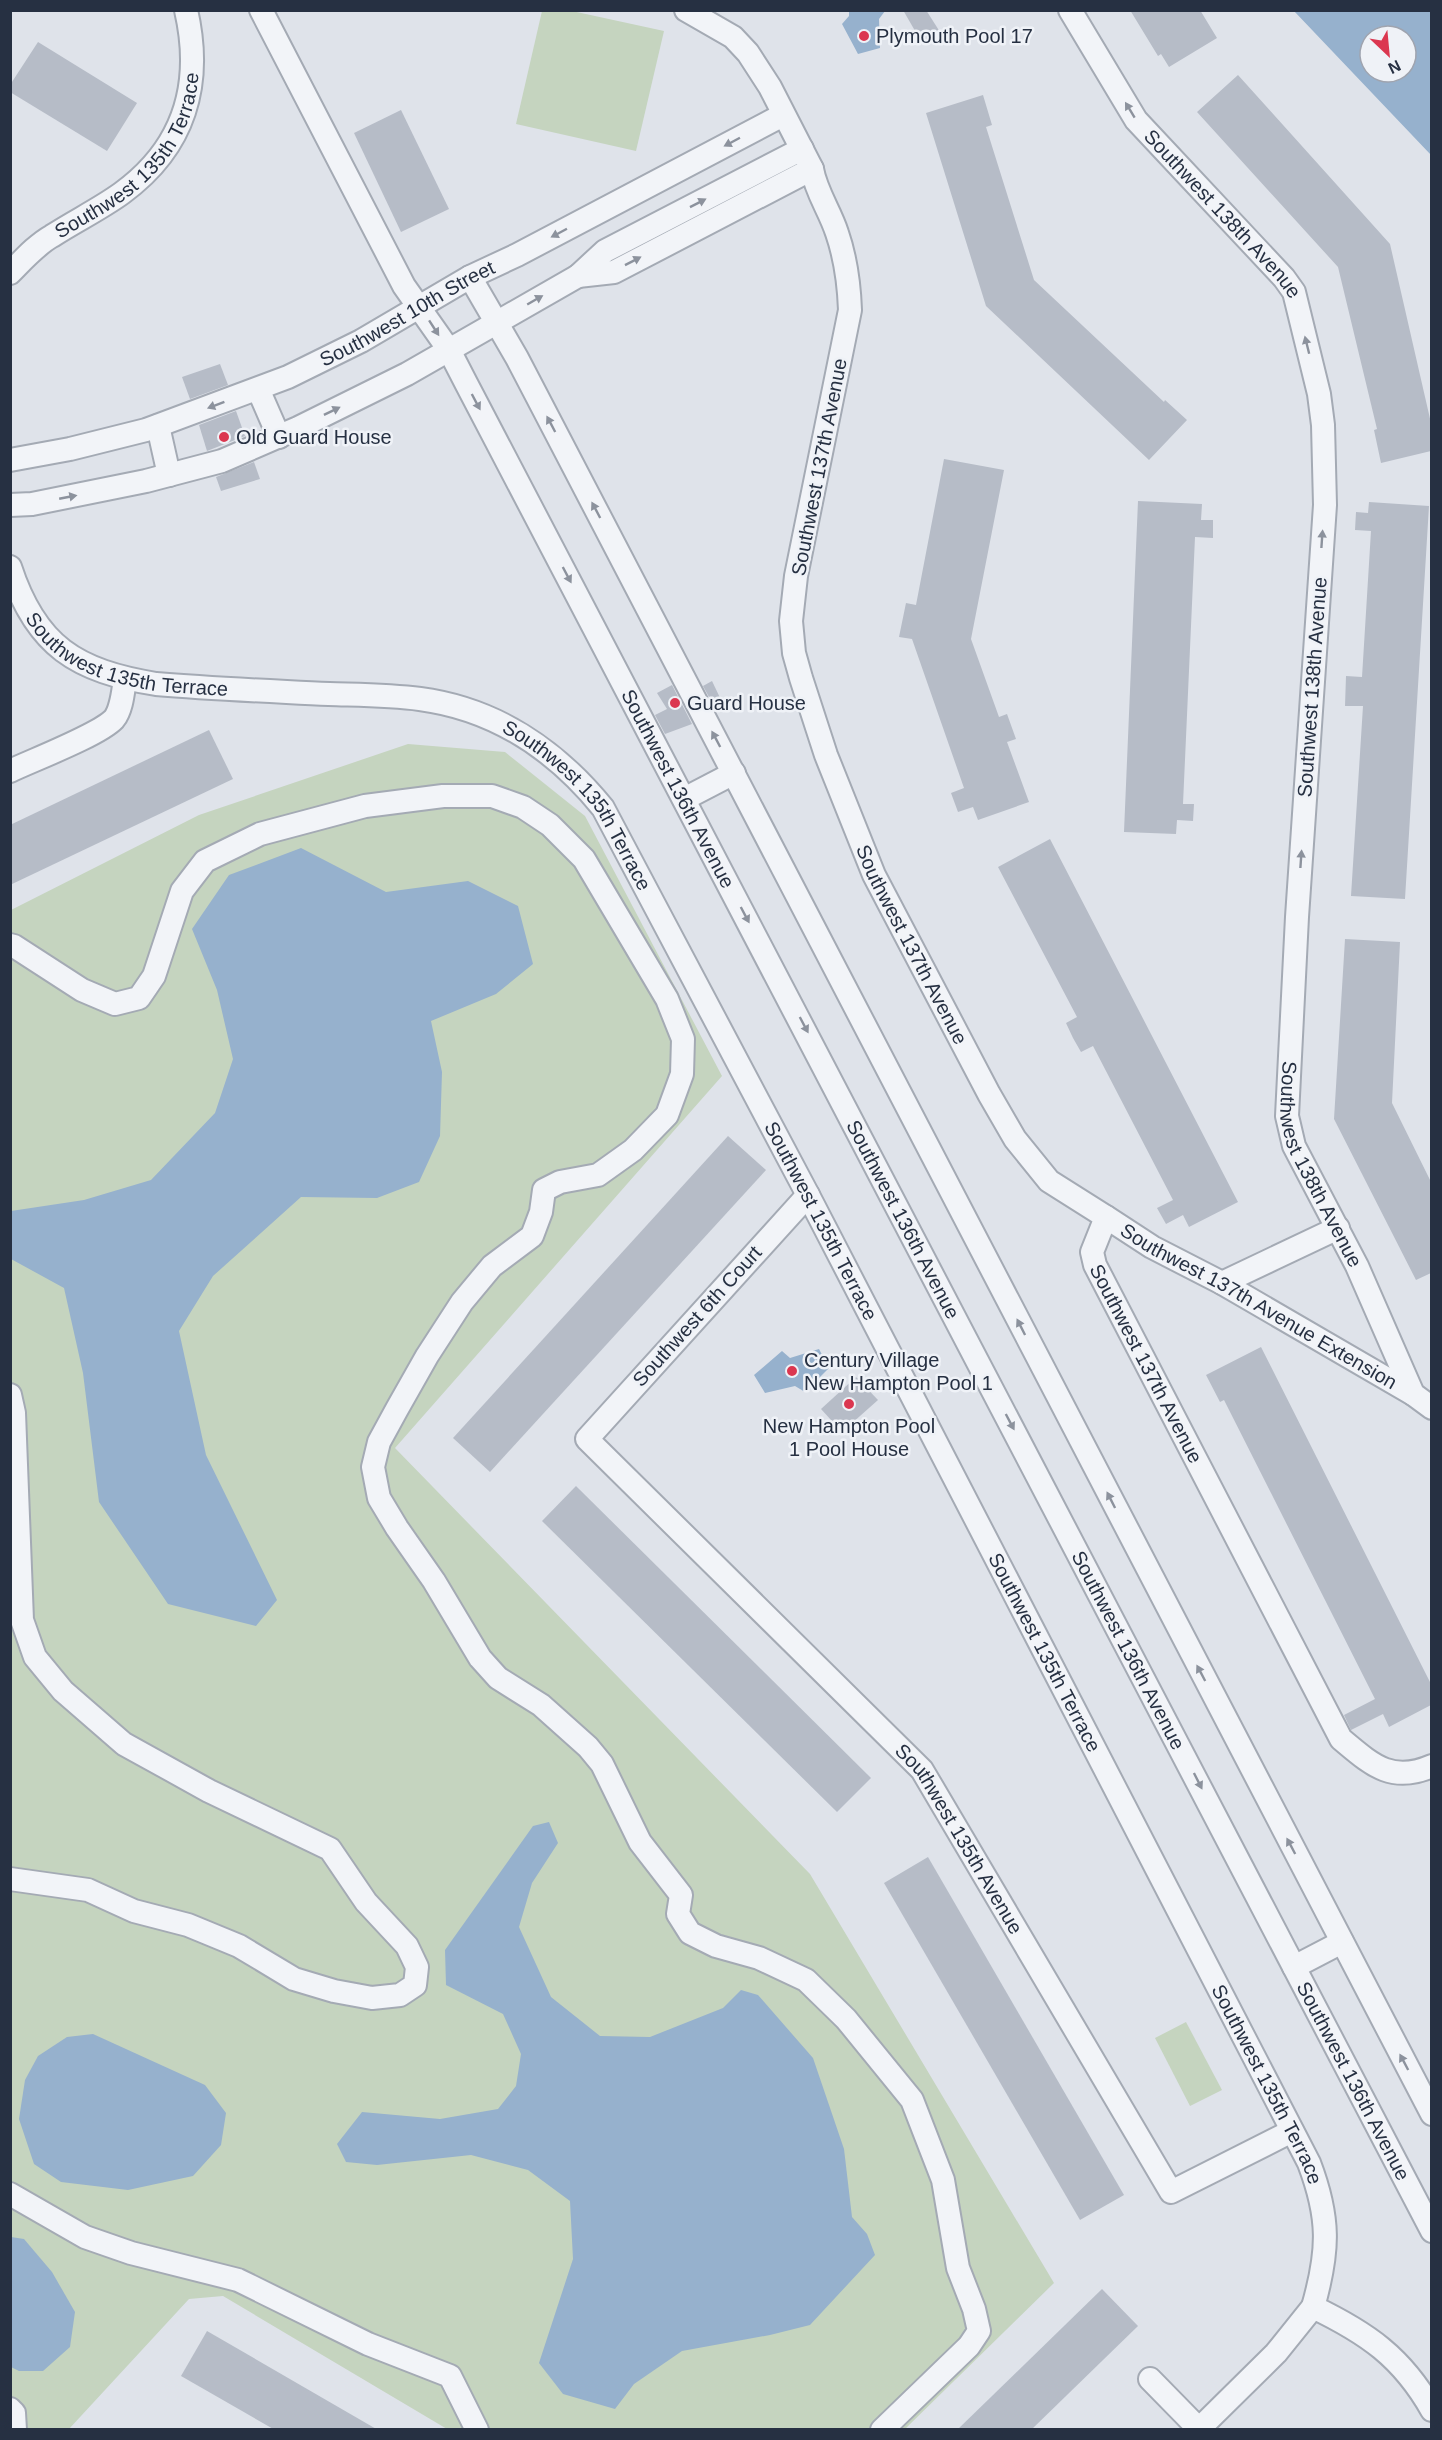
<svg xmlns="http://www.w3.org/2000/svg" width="1442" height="2440" font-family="Helvetica,sans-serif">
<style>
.green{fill:#c5d4bf}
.water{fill:#96b1cd;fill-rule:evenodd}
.building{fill:#b6bcc7}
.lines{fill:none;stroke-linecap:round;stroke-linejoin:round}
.minor-casing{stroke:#a4aab4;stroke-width:26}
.minor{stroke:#f2f4f8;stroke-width:22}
.oneway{fill:#8c929d}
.poi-dot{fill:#db3750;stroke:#eff2f7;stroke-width:2}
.labels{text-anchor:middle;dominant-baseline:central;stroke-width:5;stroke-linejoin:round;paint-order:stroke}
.poi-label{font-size:20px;fill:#263042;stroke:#eff2f7;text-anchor:start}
.street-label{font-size:20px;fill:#263042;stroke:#eff2f7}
</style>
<rect width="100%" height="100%" fill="#dfe3ea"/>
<g class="green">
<path d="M542,11H572L664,31L636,151L516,124Z"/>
<path d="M408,744L505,752L585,816L722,1076L395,1448L810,1874L1054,2283L905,2429H447L223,2296L189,2299L69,2429L11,2430V910L199,815Z"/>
<path d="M1186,2022L1222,2090L1190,2106L1155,2038Z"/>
</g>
<g class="water">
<path d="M849,11H885L879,19L880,48L858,54L842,24L849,16Z"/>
<path d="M1294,11H1431V155ZM1370,36H1406V72H1370Z"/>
<path d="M301,848L386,892L468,881L518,906L533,964L496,994L431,1021L442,1072L440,1136L419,1182L377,1198L301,1197L213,1276L179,1331L206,1455L277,1600L256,1626L168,1604L99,1502L83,1373L64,1288L11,1259V1211L84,1200L151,1180L215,1113L233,1059L217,990L192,929L229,875Z"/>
<path d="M819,1349L829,1368L805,1392L795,1386L765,1393L754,1375L782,1351L790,1358Z"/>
<path d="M549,1822L558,1843L532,1883L519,1927L551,1997L600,2036L650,2037L723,2008L741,1990L758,1995L813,2058L844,2149L852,2217L867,2234L875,2255L810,2325L770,2335L682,2351L634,2384L615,2409L563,2394L539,2363L573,2259L570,2201L528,2170L471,2155L377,2165L346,2162L337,2144L362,2112L440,2119L498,2109L516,2086L521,2054L503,2014L446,1985L445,1950L533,1826Z"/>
<path d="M93,2034L205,2085L226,2113L221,2145L193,2176L128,2190L61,2182L34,2164L19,2119L25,2080L38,2056L67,2037Z"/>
<path d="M11,2237L24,2239L52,2272L75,2312L70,2347L43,2371H19L11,2367Z"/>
</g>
<g class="building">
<path d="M903,10H926L940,32L922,43Z"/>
<path d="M1130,10H1200L1217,38L1169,67L1161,54L1158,56Z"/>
<path d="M38,42L137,103L107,151L10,92V85Z"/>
<path d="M1238,75L1390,244L1431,423V451L1381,463L1374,430L1377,429L1338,267L1197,112Z"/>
<path d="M983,95L992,125L986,127L1034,280L1164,402L1165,400L1187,420L1149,460L986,306L926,113Z"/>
<path d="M401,110L449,209L401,232L354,133Z"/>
<path d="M220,364L228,385L190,399L182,377Z"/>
<path d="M236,411L245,436L207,451L199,425Z"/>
<path d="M944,459L1004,470L971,639L999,717L1007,714L1016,739L1007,742L1029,802L978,820L973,807L958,812L951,793L964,788L912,639L899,637L906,603L916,605Z"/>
<path d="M254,462L260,479L221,491L216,477Z"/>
<path d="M1138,501L1202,504L1201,520H1213V538L1195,537L1183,804H1194L1193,821L1177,820L1176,834L1124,832Z"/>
<path d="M1369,502L1429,506L1405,899L1351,896L1363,706H1345L1346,676L1362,677L1371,531L1355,530L1356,512L1368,513Z"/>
<path d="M712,681L723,704L715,708L703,686Z"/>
<path d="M672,685L692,724L665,734L655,715L667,709L657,693Z"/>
<path d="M209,730L233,779L10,885V825Z"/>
<path d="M1050,839L1238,1202L1189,1227L1183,1215L1166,1224L1157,1208L1173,1200L1093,1046L1081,1052L1073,1038L1066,1023L1077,1017L998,867Z"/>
<path d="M1345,939L1400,942L1392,1103L1431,1182V1273L1416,1280L1334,1119Z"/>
<path d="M728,1136L766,1170L490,1472L453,1438Z"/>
<path d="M1261,1347L1431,1684V1705L1389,1727L1383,1714L1351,1730L1344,1715L1375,1699L1224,1400L1220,1402L1206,1375Z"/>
<path d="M856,1377L878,1400L842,1432L821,1409Z"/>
<path d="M576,1486L871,1778L837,1812L542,1521Z"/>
<path d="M928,1857L1124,2195L1080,2220L884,1883Z"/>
<path d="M1102,2289L1138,2326L1031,2430H957Z"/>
<path d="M207,2331L378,2430H275L181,2376Z"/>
</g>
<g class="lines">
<defs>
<g id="minor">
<path id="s1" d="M261,10L404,286L449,350L466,383L1432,2231"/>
<path id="s2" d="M686,10L733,37L748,53L770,87L812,169C816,192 830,211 837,233C846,259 849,283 850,310L796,576L791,621L794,653L801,678L826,755L874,875L989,1094L1015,1139L1049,1181L1106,1217L1092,1252L1095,1265L1341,1739C1371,1764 1391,1784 1432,1766"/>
<path id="s3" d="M1070,10L1136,120L1284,278L1294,292L1319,394L1323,425L1325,505L1297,917L1287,1116L1294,1146L1357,1266L1413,1394L1432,1408"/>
<path id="s4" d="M10,273C23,260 36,245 52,236C75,221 100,209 122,193C185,147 203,84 186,10"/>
<path d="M578,276L614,272L812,169"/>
<path d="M470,277L517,358L1432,2114"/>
<path d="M258,389L279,437"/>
<path d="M158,426L169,475"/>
<path id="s5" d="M10,460L70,449L146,430L288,377L361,341L470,277L517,255L783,115"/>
<path d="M10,505L32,504L146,481L222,461L298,428L407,374L578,276L605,251L802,149"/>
<path id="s6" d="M10,567C36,647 77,671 156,684C214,689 271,691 329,694C359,695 390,695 420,699C495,709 556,750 603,808L808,1195L1309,2163C1330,2218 1329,2251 1313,2307C1367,2333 1402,2357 1432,2410"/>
<path d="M10,771C33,760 99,735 114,719C122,709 123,691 125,679"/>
<path d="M684,799L734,773"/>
<path d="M10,945L14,946L82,990L115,1004L139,998L154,976L182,891L205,861L260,834L365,806L443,796H492L523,807L550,825L584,859L667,999L683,1039L682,1074L667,1115L633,1150L598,1175L560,1182L544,1190L541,1212L532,1236L492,1266L462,1302L427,1356L397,1409L379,1442L373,1467L379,1498L397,1528L434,1581L480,1658L498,1678L541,1705L588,1747L602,1764L640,1842L681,1895L678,1914L690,1933L716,1946L759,1958L806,1980L846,2019L912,2100L943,2180L958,2268L974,2309L979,2331L969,2346L882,2430"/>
<path id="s7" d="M808,1195L587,1439L922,1770L1171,2192L1292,2131"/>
<path id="s8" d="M1106,1217L1152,1247L1222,1283L1413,1394"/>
<path d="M1222,1283L1338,1228"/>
<path d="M10,1395L14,1413L22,1620L35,1657L63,1691L124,1744L209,1791L330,1849L366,1902L407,1946L417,1967L415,1985L400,1995L372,1998L334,1991L294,1979L239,1946L188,1925L134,1911L88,1890L10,1879"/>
<path d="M1294,1967L1342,1942"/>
<path d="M10,2194L85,2237L131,2253L238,2280L368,2344L450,2376L477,2430"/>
<path d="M1150,2379L1200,2430"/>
<path d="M10,2409L14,2413L15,2430"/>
<path d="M1198,2430L1276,2353L1313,2307"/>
</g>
</defs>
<use href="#minor" class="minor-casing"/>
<use href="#minor" class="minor"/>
</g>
<defs><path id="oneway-solid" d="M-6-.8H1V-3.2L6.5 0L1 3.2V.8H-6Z" transform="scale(1.5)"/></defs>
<g class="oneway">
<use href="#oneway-solid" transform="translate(1130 110) rotate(-121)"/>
<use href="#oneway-solid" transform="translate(732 142) rotate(152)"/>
<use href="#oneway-solid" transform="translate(698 203) rotate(-27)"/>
<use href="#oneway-solid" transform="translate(559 233) rotate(152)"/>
<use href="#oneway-solid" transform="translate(633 261) rotate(-27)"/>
<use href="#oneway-solid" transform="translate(535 300) rotate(-30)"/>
<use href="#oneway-solid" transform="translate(434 328) rotate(57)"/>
<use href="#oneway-solid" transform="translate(1307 345) rotate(-104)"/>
<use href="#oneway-solid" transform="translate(476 402) rotate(62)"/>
<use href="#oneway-solid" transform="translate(216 405) rotate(159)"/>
<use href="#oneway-solid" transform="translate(332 411) rotate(-26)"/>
<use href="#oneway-solid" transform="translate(551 424) rotate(-118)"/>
<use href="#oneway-solid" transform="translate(68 497) rotate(-11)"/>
<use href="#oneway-solid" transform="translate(596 510) rotate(-118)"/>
<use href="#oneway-solid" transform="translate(1322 539) rotate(-86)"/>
<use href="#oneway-solid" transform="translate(567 575) rotate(62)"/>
<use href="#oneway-solid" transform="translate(716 739) rotate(-118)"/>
<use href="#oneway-solid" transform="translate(1301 859) rotate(-86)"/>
<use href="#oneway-solid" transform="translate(745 915) rotate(62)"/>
<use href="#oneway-solid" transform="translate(804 1025) rotate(62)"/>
<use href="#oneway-solid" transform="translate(1021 1327) rotate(-117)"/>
<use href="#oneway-solid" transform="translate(1010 1422) rotate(62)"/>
<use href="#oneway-solid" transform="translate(1111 1500) rotate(-117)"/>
<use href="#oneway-solid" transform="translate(1201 1673) rotate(-118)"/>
<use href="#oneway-solid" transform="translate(1198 1781) rotate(63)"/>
<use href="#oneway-solid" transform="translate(1291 1846) rotate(-118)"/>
<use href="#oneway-solid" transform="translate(1404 2062) rotate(-118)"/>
</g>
<g class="poi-dot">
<circle cx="864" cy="36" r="6"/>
<circle cx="224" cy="437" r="6"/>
<circle cx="675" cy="703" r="6"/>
<circle cx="792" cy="1371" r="6"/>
<circle cx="849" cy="1404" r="6"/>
</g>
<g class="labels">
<g class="poi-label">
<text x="876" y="36">Plymouth Pool 17</text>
<text x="236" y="437">Old Guard House</text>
<text x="687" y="703">Guard House</text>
<text x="804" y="1360">Century Village<tspan x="804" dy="23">New Hampton Pool 1</tspan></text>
<text x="849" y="1426" text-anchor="middle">New Hampton Pool<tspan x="849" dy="23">1 Pool House</tspan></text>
</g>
<g class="street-label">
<text stroke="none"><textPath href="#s4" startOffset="172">Southwest 135th Terrace</textPath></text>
<text stroke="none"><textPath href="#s3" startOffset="256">Southwest 138th Avenue</textPath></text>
<text stroke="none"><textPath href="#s5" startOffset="426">Southwest 10th Street</textPath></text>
<text transform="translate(819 467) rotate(-79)">Southwest 137th Avenue</text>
<text stroke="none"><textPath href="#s6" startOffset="162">Southwest 135th Terrace</textPath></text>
<text transform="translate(1312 687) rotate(-86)">Southwest 138th Avenue</text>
<text stroke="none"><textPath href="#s1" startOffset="884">Southwest 136th Avenue</textPath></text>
<text stroke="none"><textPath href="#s6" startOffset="664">Southwest 135th Terrace</textPath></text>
<text stroke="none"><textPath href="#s2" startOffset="1020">Southwest 137th Avenue</textPath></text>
<text stroke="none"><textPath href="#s3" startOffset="1246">Southwest 138th Avenue</textPath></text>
<text stroke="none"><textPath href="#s1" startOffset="1370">Southwest 136th Avenue</textPath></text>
<text stroke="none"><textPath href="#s6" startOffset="1150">Southwest 135th Terrace</textPath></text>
<text stroke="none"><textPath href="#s8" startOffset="177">Southwest 137th Avenue Extension</textPath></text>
<text transform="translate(697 1316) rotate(-48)">Southwest 6th Court</text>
<text stroke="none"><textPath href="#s2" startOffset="1524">Southwest 137th Avenue</textPath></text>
<text stroke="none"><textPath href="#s1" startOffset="1856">Southwest 136th Avenue</textPath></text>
<text stroke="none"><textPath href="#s6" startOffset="1636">Southwest 135th Terrace</textPath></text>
<text stroke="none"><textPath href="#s7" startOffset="878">Southwest 135th Avenue</textPath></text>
<text stroke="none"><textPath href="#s1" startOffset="2342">Southwest 136th Avenue</textPath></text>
<text stroke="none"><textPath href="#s6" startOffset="2122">Southwest 135th Terrace</textPath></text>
</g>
</g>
<rect width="1442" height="2440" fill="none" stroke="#263042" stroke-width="24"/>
<g transform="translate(1388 54) rotate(154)"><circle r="28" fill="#eff2f7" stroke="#9fa4af" stroke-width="1.5"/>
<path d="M0-4.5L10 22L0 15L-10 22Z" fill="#db3750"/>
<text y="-9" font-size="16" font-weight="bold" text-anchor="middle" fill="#263042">N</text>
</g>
</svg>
